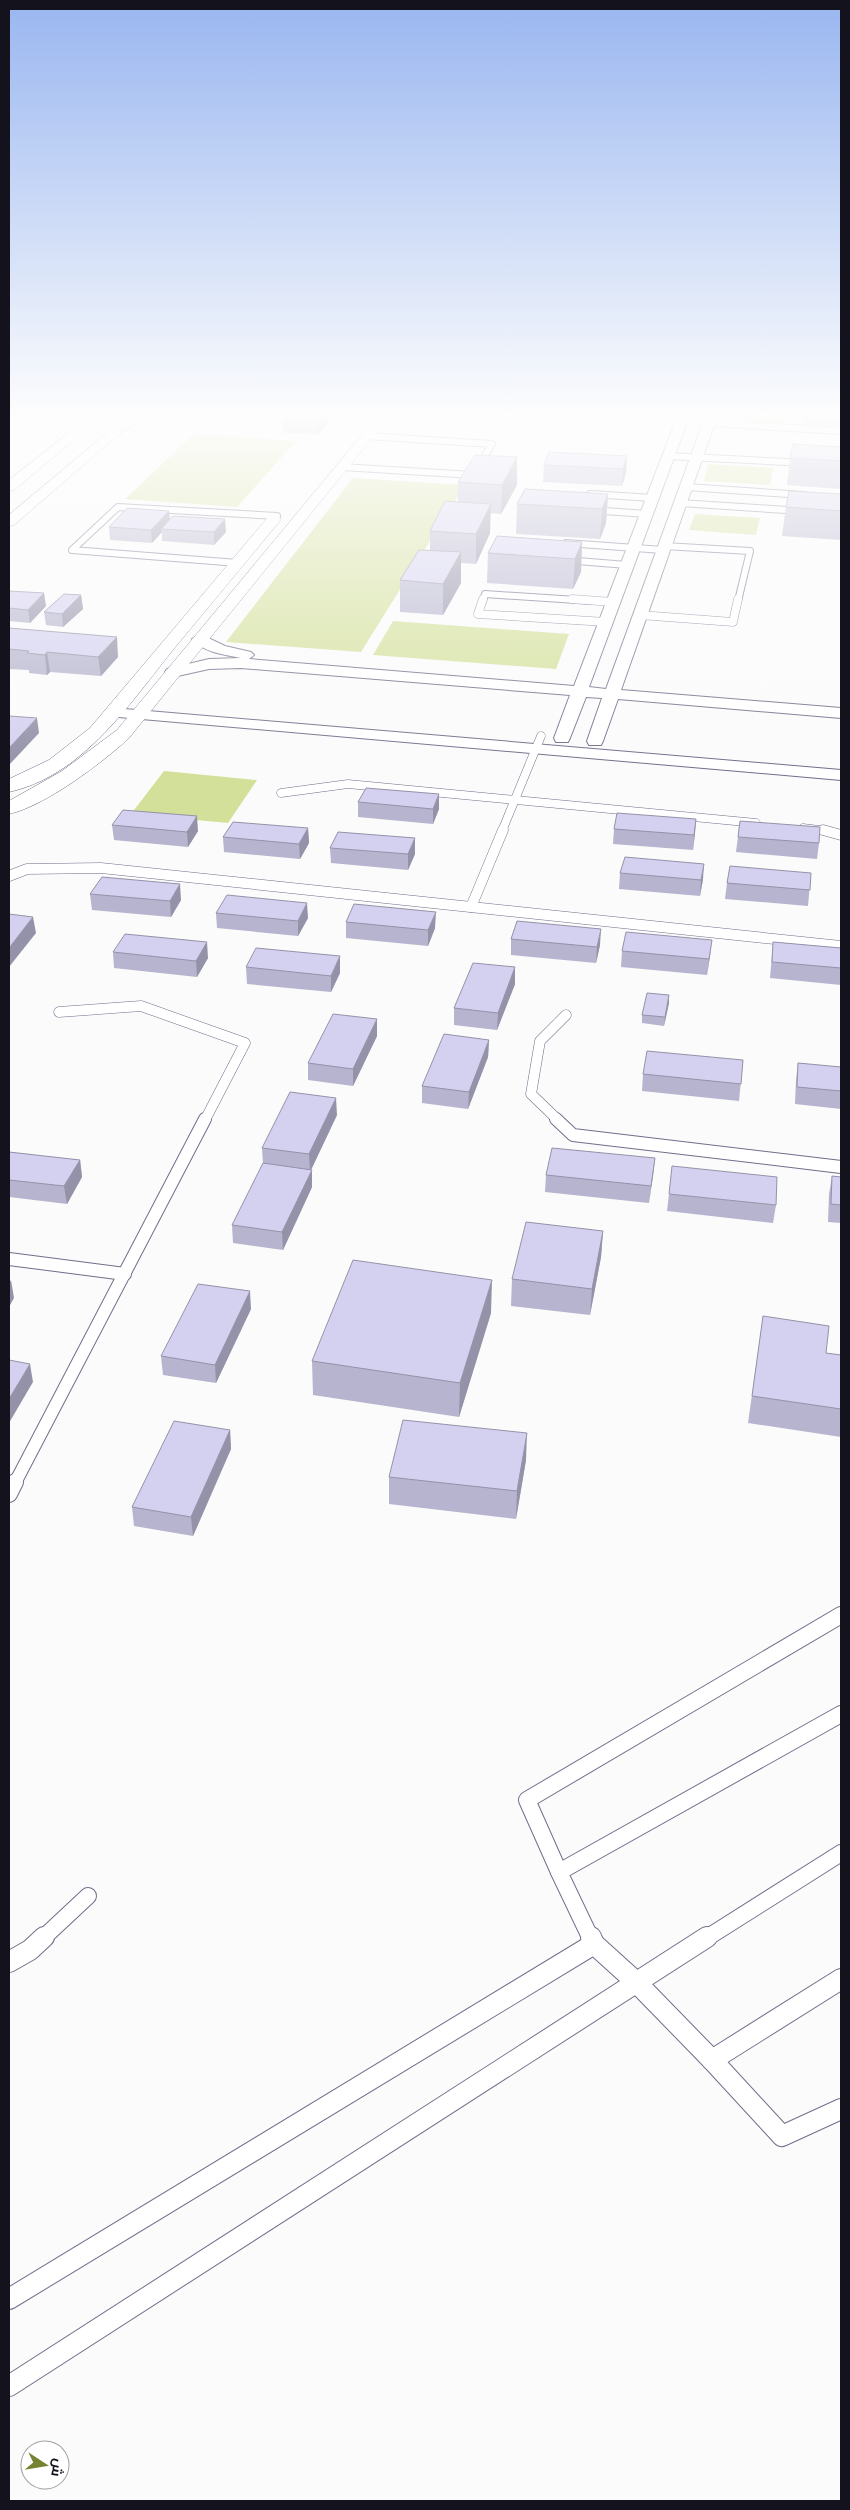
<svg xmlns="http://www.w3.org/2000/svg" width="850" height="2510" font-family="'DM Sans',Cairo,sans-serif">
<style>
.green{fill:#d3e09a}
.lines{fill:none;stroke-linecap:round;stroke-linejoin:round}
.service-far5-casing{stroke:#726e8a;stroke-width:8}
.service-far4-casing{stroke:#726e8a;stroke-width:9}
.service-far3-casing{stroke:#726e8a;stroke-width:11}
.service-far2-casing{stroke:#726e8a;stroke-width:14}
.service-far1-casing{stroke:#726e8a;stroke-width:18}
.service-casing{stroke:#726e8a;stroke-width:22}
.minor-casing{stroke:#726e8a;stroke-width:2}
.tertiary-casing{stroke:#726e8a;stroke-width:1}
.service-far5{stroke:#fff;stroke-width:6}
.service-far4{stroke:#fff;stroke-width:8}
.service-far3{stroke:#fff;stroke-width:10}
.service-far2{stroke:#fff;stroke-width:12}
.service-far1{stroke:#fff;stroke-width:16}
.service{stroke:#fff;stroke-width:20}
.minor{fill:#fff;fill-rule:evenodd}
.tertiary{fill:#fff;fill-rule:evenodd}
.wall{fill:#b6b4ce}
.shaded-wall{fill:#9492a8}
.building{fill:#d4d1f0;stroke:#9492a8}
</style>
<rect width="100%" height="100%" fill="#fbfbfb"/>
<g class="green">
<path d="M727,417H786L785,425L725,421Z"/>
<path d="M194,434L296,441L237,507L125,499Z"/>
<path d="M708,464L773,468L770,485L704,481Z"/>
<path d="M353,478L465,485L361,652L226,642Z"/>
<path d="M695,514L760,518L756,535L689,530Z"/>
<path d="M393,621L569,634L556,669L373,655Z"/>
<path d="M164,771L257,780L228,823L131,814Z"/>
</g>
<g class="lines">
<defs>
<g id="service-far5">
<path d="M709,423L841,431"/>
<path d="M669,456L806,463"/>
<path d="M342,467L473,475L492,444L367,436"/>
<path d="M686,487L804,495"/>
<path d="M590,494L653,498"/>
<path d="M680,503L802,511"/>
<path d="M590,510L647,514"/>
<path d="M566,543L663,550"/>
<path d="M664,546L750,551L738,601"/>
<path d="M565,560L627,565"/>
<path d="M238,563L72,550L118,507L277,516"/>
<path d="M483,601L485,594L592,601"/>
</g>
<g id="service-far4">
<path d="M483,599L478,614L606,622"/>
<path d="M572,599L613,602"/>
<path d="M640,615L733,622L738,599"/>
<path d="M281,793L348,784L756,823"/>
<path d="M803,828L827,831"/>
<path d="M502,831L541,736"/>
</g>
<g id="service-far3">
<path d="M823,830L841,835"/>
<path d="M9,876L27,869L101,868L841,946"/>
<path d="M471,907L503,830"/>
<path d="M59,1012L141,1006L245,1043L205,1120"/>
<path d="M558,1120L531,1094L540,1041L566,1015"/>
</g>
<g id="service-far2">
<path d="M556,1119L573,1135L841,1167"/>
<path d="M9,1259L125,1274"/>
<path d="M15,1483L205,1119"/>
</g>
<g id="service-far1">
<path d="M9,1494L15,1482"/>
<path d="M559,1872L527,1800L841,1615"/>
<path d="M42,1939L88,1896"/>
<path d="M591,1939L559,1872L841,1714"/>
<path d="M705,1939L841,1853"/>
</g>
<g id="service">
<path d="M594,1944L636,1982L712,2060L841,1979"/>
<path d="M9,1962L30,1950L44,1937"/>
<path d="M712,2060L782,2136L841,2109"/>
<path d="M9,2299L594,1944L591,1937"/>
<path d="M9,2386L707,1937"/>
</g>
<g id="minor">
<path d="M134,417H148L123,431L119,433L113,429Z"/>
<path d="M677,417H689L589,687L606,689L705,417H717L621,690L841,708V718L618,699L603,741L601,745H589L587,741L602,698L586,697L570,738L568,742H556L554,738L570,695L241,668L209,669L173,677L165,672L167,669L209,659L241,658C226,655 202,652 192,639L200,634L225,646L251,652L254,655L249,659L574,686Z"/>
<path d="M113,708L841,770V780L107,716L105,713L107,710Z"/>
</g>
<g id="tertiary">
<path d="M89,417H102L14,490L9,491V480Z"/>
<path d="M126,417H139L14,525L9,526V515Z"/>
<path d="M377,417H389L129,738C102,763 45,806 9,814V801L62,771L117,730Z"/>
<path d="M274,515L281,519L279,522C245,563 211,604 177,645C131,701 85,775 9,792V779L49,760L90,728L269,516Z"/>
</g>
</defs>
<use href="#service-far5" class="service-far5-casing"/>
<use href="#service-far4" class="service-far4-casing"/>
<use href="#service-far3" class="service-far3-casing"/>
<use href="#service-far2" class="service-far2-casing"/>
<use href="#service-far1" class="service-far1-casing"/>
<use href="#service" class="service-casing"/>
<use href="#minor" class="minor-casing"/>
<use href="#tertiary" class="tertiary-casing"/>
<use href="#service-far5" class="service-far5"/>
<use href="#service-far4" class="service-far4"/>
<use href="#service-far3" class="service-far3"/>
<use href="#service-far2" class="service-far2"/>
<use href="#service-far1" class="service-far1"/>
<use href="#service" class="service"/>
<use href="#minor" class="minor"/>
<use href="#tertiary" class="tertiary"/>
</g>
<g class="wall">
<path d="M328,417L329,422L319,434L283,433V421Z"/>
<path d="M805,417H841V426L804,424Z"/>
<path d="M841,447V489L787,485L790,458Z"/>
<path d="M627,456L626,473L622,486L543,482L544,465Z"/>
<path d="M458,482L517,485L501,514L490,513V533L476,564L461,563V583L443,615L400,612V580L430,550V531L458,502Z"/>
<path d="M608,494L606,523L600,539L516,534L517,504Z"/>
<path d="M841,494V540L782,536L786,507Z"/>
<path d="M169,511L170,520L226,532L214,545L162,541V532L152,543L110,540L109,527Z"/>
<path d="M582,542L581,572L573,589L487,583L488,553Z"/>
<path d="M9,591L46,606L30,623L9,621Z"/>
<path d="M81,595L83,609L63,627L46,625L44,612Z"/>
<path d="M9,628L118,657L101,676L50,672L47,675L29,673V670L9,669Z"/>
<path d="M358,802L439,809L433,824L358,817Z"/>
<path d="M696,819L693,850L613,844L614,829Z"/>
<path d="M740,821L819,843L817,859L736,852Z"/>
<path d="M112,825L198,831L188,847L114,840Z"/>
<path d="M308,828L309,843L300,859L224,852L223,837Z"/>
<path d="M330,848L415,854L408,870L331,863Z"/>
<path d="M620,873L703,879L700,896L619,889Z"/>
<path d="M811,873L808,906L725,899L727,883Z"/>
<path d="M90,894L181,900L171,917L92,910Z"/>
<path d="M216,913L308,918L298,936L217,928Z"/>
<path d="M346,922L435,928L428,946L346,938Z"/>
<path d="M511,939L600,945L596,963L511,955Z"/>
<path d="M773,942L841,948V985L770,978Z"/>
<path d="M622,951L710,956L707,975L621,967Z"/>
<path d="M113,952L208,958L197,977L114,968Z"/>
<path d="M246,967L340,973L331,992L247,984Z"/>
<path d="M515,984L497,1030L454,1025V1008Z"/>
<path d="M669,1003L664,1026L642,1023V1015Z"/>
<path d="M377,1036L353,1086L308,1080V1063Z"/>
<path d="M489,1040L488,1057L468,1109L422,1103V1086Z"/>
<path d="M743,1060L739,1101L642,1091L643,1074Z"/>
<path d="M798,1063L841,1067V1109L795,1104L796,1080Z"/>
<path d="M337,1115L311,1170L312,1187L283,1250L233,1243L232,1225L263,1164L262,1148Z"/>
<path d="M9,1152L80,1160L82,1177L67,1204L9,1197Z"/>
<path d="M655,1158L649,1203L545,1192L546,1175Z"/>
<path d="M832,1176L841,1177V1223L828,1222L829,1194Z"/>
<path d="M669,1194L776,1205L773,1223L667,1211Z"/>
<path d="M603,1231L601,1257L590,1315L511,1306L512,1279Z"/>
<path d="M251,1309L216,1383L163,1375L161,1356Z"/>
<path d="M491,1313L459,1417L313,1395L312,1361Z"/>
<path d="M763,1316L826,1353L841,1355V1437L748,1423Z"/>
<path d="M230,1430L231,1449L193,1536L134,1526L132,1507Z"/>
<path d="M526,1460L516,1519L389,1504V1477Z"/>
</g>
<g class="shaded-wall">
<path d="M324,417H329H328L329,422L319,434L318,423Z"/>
<path d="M627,456L626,473L622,486L623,469Z"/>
<path d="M517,457V485L501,514L502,485Z"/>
<path d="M608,494L606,523L600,539L602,509Z"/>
<path d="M491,504L490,533L476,564V534Z"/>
<path d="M169,511L170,523L161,529L162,532L152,543L151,530Z"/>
<path d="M225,519L226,532L214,545V532Z"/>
<path d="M582,542L581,572L573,589L575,559Z"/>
<path d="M461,552V583L443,615V584Z"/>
<path d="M44,593L46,606L30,623L28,610Z"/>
<path d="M81,595L83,609L63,627L62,614Z"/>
<path d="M117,637L118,657L101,676L98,657Z"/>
<path d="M47,652L50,672L47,675L45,655Z"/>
<path d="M37,718L39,733L9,765V748Z"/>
<path d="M439,794V809L433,824V809Z"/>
<path d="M197,816L198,831L188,847L187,832Z"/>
<path d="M696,819L695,834L693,850L694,835Z"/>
<path d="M308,828L309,843L300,859L299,844Z"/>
<path d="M415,838V854L408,870V854Z"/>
<path d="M704,864L703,879L700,896L701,880Z"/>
<path d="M180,884L181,900L171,917L170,901Z"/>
<path d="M307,903L308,918L298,936V921Z"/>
<path d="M436,912L435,928L428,946V930Z"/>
<path d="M33,917L36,933L9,967V948Z"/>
<path d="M601,929L600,945L596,963L597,947Z"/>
<path d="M712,940L710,956L707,975L709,959Z"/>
<path d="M207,942L208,958L197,977L196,961Z"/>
<path d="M340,956V973L331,992V976Z"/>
<path d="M515,967V984L497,1030L498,1013Z"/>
<path d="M669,995V1003L664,1026L665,1017Z"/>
<path d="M377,1019V1036L353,1086V1069Z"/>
<path d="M489,1040L488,1057L468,1109L469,1092Z"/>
<path d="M336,1098L337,1115L310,1172L309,1154Z"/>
<path d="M655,1158L653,1176L649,1203L651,1186Z"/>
<path d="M80,1160L82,1177L67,1204L64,1186Z"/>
<path d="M312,1170V1187L283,1250L282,1232Z"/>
<path d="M603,1231L601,1257L590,1315L592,1289Z"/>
<path d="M11,1280L14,1298L9,1307V1284Z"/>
<path d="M492,1280L491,1313L459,1417L460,1383Z"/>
<path d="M250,1291L251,1309L216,1383L215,1365Z"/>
<path d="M30,1364L33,1382L9,1423V1399Z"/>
<path d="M230,1430L231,1449L193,1536L191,1517Z"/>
<path d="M527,1433L526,1460L516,1519L517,1491Z"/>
</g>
<g class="building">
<path d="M287,417H324L318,423L283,421Z"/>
<path d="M793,444L841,447V461L790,458Z"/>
<path d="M549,452L627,456L623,469L544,465Z"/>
<path d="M475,455L517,457L502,485L458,482Z"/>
<path d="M525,489L608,494L602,509L517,504Z"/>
<path d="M789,491L841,494V511L786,507Z"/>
<path d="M445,501L491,504L476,534L430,531Z"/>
<path d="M127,508L169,511L151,530L109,527Z"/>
<path d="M173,516L225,519L214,532L161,529Z"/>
<path d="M497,536L582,542L575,559L488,553Z"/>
<path d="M419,550L461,552L443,584L400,580Z"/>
<path d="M9,591L44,593L28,610L9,608Z"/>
<path d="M64,594L81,595L62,614L44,612Z"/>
<path d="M9,628L117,637L98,657L47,652L45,655L27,653L29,651L9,649Z"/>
<path d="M9,716L37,718L9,748Z"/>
<path d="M366,788L439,794L433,809L358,802Z"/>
<path d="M123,810L197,816L187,832L112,825Z"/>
<path d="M617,813L696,819L694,835L614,829Z"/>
<path d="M740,821L820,827L819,843L738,837Z"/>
<path d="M233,822L308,828L299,844L223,837Z"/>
<path d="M338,832L415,838L408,854L330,848Z"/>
<path d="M625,857L704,864L701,880L620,873Z"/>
<path d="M730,866L811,873L810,890L727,883Z"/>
<path d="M102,877L180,884L170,901L90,894Z"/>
<path d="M227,895L307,903L298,921L216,913Z"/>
<path d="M354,904L436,912L428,930L346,922Z"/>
<path d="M9,914L33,917L9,948Z"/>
<path d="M517,921L601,929L597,947L511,939Z"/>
<path d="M626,932L712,940L709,959L622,951Z"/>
<path d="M125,934L207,942L196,961L113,952Z"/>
<path d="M773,942L841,948V968L772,962Z"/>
<path d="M256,948L340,956L331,976L246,967Z"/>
<path d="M473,963L515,967L498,1013L454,1008Z"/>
<path d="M647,993L669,995L665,1017L642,1015Z"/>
<path d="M333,1014L377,1019L353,1069L308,1063Z"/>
<path d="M444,1034L489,1040L469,1092L422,1086Z"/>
<path d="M647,1051L743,1060L741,1084L643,1074Z"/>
<path d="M798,1063L841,1067V1091L797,1087Z"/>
<path d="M290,1092L336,1098L309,1154L262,1148Z"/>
<path d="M552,1148L655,1158L651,1186L546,1175Z"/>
<path d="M9,1152L80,1160L64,1186L9,1180Z"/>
<path d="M263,1163L312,1170L282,1232L232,1225Z"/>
<path d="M672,1166L777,1177L776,1205L669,1194Z"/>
<path d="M832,1176L841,1177V1205L831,1204Z"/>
<path d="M526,1222L603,1231L592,1289L512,1279Z"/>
<path d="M353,1260L492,1280L460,1383L312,1361Z"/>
<path d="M198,1284L250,1291L215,1365L161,1356Z"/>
<path d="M763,1316L829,1326L826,1353L841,1355V1409L752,1396Z"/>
<path d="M9,1360L30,1364L9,1399Z"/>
<path d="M403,1420L527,1433L517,1491L389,1477Z"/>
<path d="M174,1421L230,1430L191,1517L132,1507Z"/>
</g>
<linearGradient id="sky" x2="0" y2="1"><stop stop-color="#99b6f0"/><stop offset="0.54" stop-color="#fdfdfd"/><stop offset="1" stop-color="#fdfdfd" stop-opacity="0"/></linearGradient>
<rect width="850" height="768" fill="url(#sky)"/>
<rect width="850" height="2510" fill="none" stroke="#14121d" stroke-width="20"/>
<g transform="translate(45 2465) rotate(102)"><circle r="24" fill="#ffffff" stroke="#a1a0a5"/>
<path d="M0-4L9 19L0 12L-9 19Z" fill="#778330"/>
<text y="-8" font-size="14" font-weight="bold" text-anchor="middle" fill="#14121d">ش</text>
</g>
</svg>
